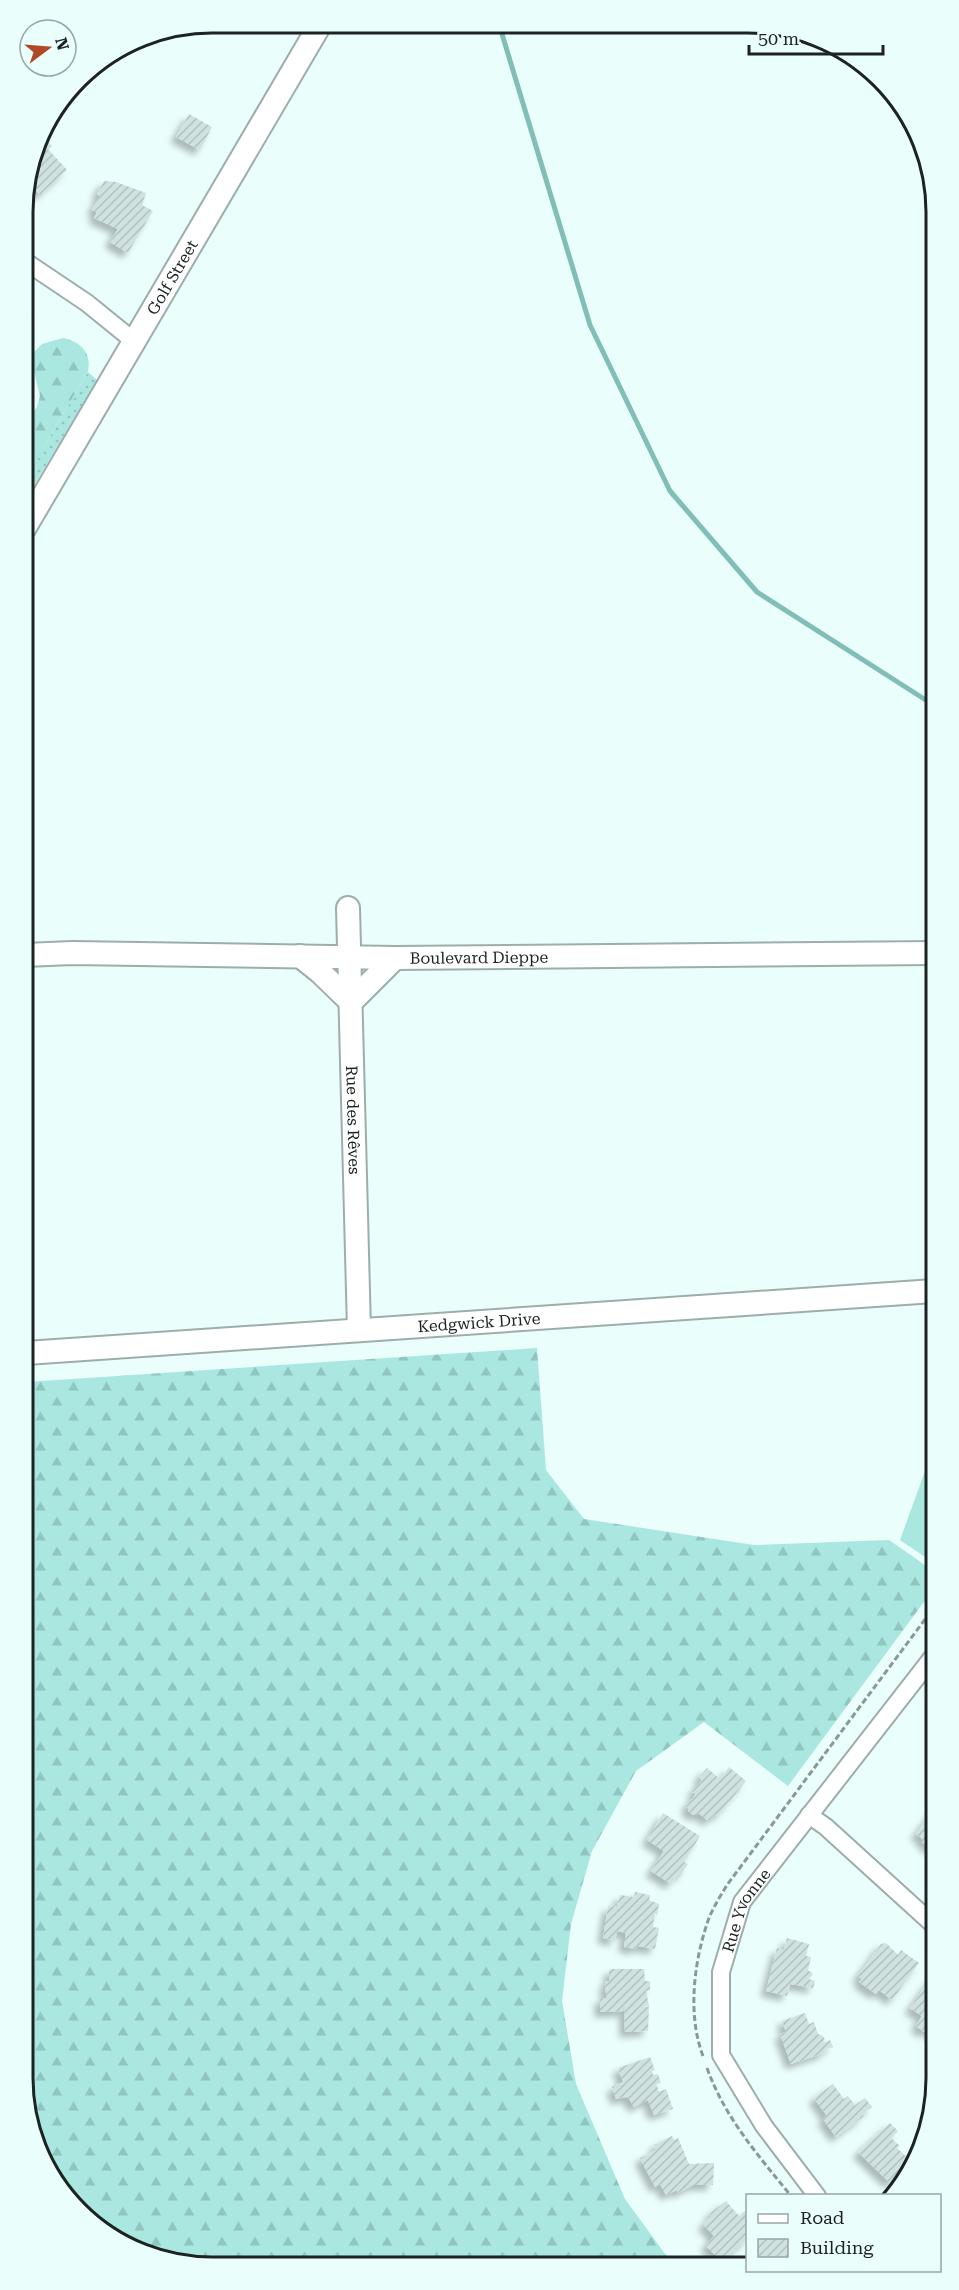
<svg xmlns="http://www.w3.org/2000/svg" width="959" height="2290" font-family="'Roboto Serif',serif">
<style>
.grass{fill:url(#grass-dots)}
.forest{fill:url(#forest-firs)}
.park{fill:#a9e7e0}
.lines{fill:none;stroke-linecap:round;stroke-linejoin:round}
.stream{stroke:#80beb7;stroke-width:5}
.building{fill:url(#building-hatch);filter:url(#shadow)}
.street-casing{stroke:#9caeac;stroke-width:20}
.secondary-casing{stroke:#9caeac;stroke-width:26}
.path{stroke:#8a9896;stroke-width:3;stroke-dasharray:6 3;stroke-linecap:butt}
.street{stroke:#fff;stroke-width:16}
.secondary{stroke:#fff;stroke-width:22}
.labels{text-anchor:middle;dominant-baseline:central;stroke-width:4.5;stroke-linejoin:round;paint-order:stroke}
.street-label{font-size:16px;fill:#1c2322;stroke:#eafefc}
.rim{fill:none;stroke:#1c2322;stroke-width:3}
</style>
<defs>
<pattern id="grass-dots" width="8" height="8" patternUnits="userSpaceOnUse" patternTransform="scale(1.5)"><rect width="8" height="8" fill="#a9e7e0"/><path d="M2 2h.1M6 6h.1" fill="none" stroke="#91c6c0" stroke-width="1.8" stroke-linecap="round"/></pattern>
<pattern id="forest-firs" width="22" height="20" patternUnits="userSpaceOnUse" patternTransform="scale(1.5)"><rect width="22" height="20" fill="#a9e7e0"/><path d="M5 1l3.5 6h-7zM16 11l3.5 6h-7z" fill="#91c6c0"/></pattern>
<pattern id="building-hatch" width="6" height="6" patternUnits="userSpaceOnUse" patternTransform="scale(1.5)"><rect width="6" height="6" fill="#cfe2e0"/><path d="M-1 1l2-2M0 6l6-6M5 7l2-2" fill="none" stroke="#b1c2c0"/></pattern>
<filter id="shadow"><feDropShadow dx="-5.5" dy="5.5" stdDeviation="3" flood-color="#0004"/></filter>
</defs>
<rect width="100%" height="100%" fill="#eafefc"/>
<path class="grass" d="M88,372L97,380L24,502V480Z"/>
<g class="forest">
<path d="M23,301C37,312 33,325 23,338Z"/>
<path d="M63,338C81,342 92,353 88,372L24,480V424L37,407L40,396L32,363L34,352L42,344Z"/>
<path d="M537,1348L546,1470L584,1519L754,1545L889,1540L935,1572V1587L788,1786L704,1722L636,1771L592,1851L571,1924L562,2001L576,2084L625,2199L671,2262L175,2264L128,2248L78,2212L29,2127L27,1382Z"/>
</g>
<path class="park" d="M934,1329V1563L900,1540L933,1449Z"/>
<g class="lines">
<path class="stream" d="M499,24L590,325L670,491L757,592L932,704"/>
</g>
<g class="building">
<path d="M189,114L212,127L200,150L176,137Z"/>
<path d="M45,139L52,146L48,149L67,170L40,195L27,182L38,143L40,144Z"/>
<path d="M104,181L116,182L146,193L142,205L153,211L128,253L110,242L118,229L94,218L97,212L92,210L100,196L97,194Z"/>
<path d="M729,1767L746,1781L718,1816L715,1814L709,1821L698,1813L696,1815H693L688,1811L689,1809L686,1807L696,1794L692,1792L702,1780L699,1777L707,1768L720,1779Z"/>
<path d="M935,1808V1851L922,1842L924,1840L916,1834Z"/>
<path d="M663,1813L700,1836L684,1862L688,1864L680,1876L678,1874L671,1884L651,1871L664,1851L647,1840Z"/>
<path d="M635,1892L650,1895L649,1900L659,1904L657,1915L655,1914L654,1918L653,1927L659,1928L655,1949L637,1946L636,1949L624,1947L626,1933L617,1931L615,1941L603,1938L608,1906L617,1907L620,1895L634,1897Z"/>
<path d="M787,1938L809,1944L806,1956L811,1957L808,1970L813,1974L809,1979L815,1981L813,1988L790,1984L787,1996L766,1991L777,1948L784,1950Z"/>
<path d="M886,1943L898,1955L901,1950L919,1963L892,2000L879,1990L876,1994L859,1982L862,1979L858,1976L881,1944Z"/>
<path d="M613,1969H644L645,1981H650V1990L646,1991L649,2006L642,2007H649L648,2031L625,2032L624,2000L623,2011L600,2012V1998H607L605,1988L606,1981H609V1970Z"/>
<path d="M932,1977L936,1980V2036L926,2029L924,2032L916,2026L922,2016L910,2008Z"/>
<path d="M805,2013L809,2024L814,2022L818,2034L823,2036L825,2040L823,2043L830,2040L833,2047L824,2050L825,2053L791,2064L780,2034L786,2032L782,2021Z"/>
<path d="M650,2057L655,2070L652,2071L653,2075L658,2074L661,2083L656,2084L659,2092L666,2089L673,2109L654,2115L648,2100L634,2107L628,2097L616,2099L612,2087L623,2082L618,2068Z"/>
<path d="M833,2084L844,2099L848,2096L855,2105L865,2098L872,2107L862,2114L864,2116L836,2137L823,2119L827,2116L814,2098Z"/>
<path d="M890,2123L898,2131L891,2138L900,2146L897,2148L911,2161L890,2183L858,2152Z"/>
<path d="M672,2136L674,2140L678,2138L689,2164L714,2163L713,2185H693L678,2193L677,2190L666,2195L660,2184L655,2187L640,2158L656,2150L654,2145Z"/>
<path d="M726,2201L739,2216L746,2210L748,2212V2239L721,2261L706,2246L714,2236L703,2224L712,2216L710,2213Z"/>
</g>
<g class="lines">
<defs>
<g id="street">
<path d="M23,260L87,303L135,342"/>
<path d="M809,1815L826,1827L936,1927"/>
<path id="s1" d="M817,2196L764,2126L721,2055V1972L742,1902L935,1654"/>
</g>
<g id="secondary">
<path id="s2" d="M24,529L321,23"/>
<path id="s3" d="M348,908L359,1330"/>
<path id="s4" d="M25,955L72,953L395,958L933,953"/>
<path d="M300,956L320,972L351,1002L395,958"/>
<path id="s5" d="M26,1353L934,1291"/>
</g>
</defs>
<use href="#street" class="street-casing"/>
<use href="#secondary" class="secondary-casing"/>
<g class="path">
<path d="M703,2056C687,2014 694,1960 709,1918C714,1906 721,1895 727,1885L935,1606"/>
<path d="M707,2068C725,2118 758,2155 791,2196"/>
</g>
<use href="#street" class="street"/>
<use href="#secondary" class="secondary"/>
</g>
<g class="labels">
<g class="street-label">
<text stroke="none"><textPath href="#s2" startOffset="292">Golf Street</textPath></text>
<text stroke="none"><textPath href="#s4" startOffset="454">Boulevard Dieppe</textPath></text>
<text stroke="none"><textPath href="#s3" startOffset="212">Rue des Rêves</textPath></text>
<text stroke="none"><textPath href="#s5" startOffset="454">Kedgwick Drive</textPath></text>
<text stroke="none"><textPath href="#s1" startOffset="321">Rue Yvonne</textPath></text>
</g>
</g>
<path d="M0 0H959V2290H0ZM212 33H747A179 179 0 0 1 926 212V2078A179 179 0 0 1 747 2257H212A179 179 0 0 1 33 2078V212A179 179 0 0 1 212 33Z" fill="#eafefc" fill-rule="evenodd"/>
<path class="rim" d="M212 33H747A179 179 0 0 1 926 212V2078A179 179 0 0 1 747 2257H212A179 179 0 0 1 33 2078V212A179 179 0 0 1 212 33Z"/>
<rect x="746" y="2194" width="195" height="78" fill="#eafefc" stroke="#98a6a5" stroke-width="1.5"/>
<rect x="758" y="2214" width="30" height="9" fill="#ffffff" stroke="#98a6a5" stroke-width="1.5"/>
<text x="800" y="2224" font-size="18" fill="#1c2322">Road</text>
<rect x="758" y="2239" width="30" height="18" fill="url(#building-hatch)" stroke="#98a6a5" stroke-width="1.5"/>
<text x="800" y="2254" font-size="18" fill="#1c2322">Building</text>
<g transform="translate(48 48) rotate(74)"><circle r="28" fill="#eafefc" stroke="#98a6a5" stroke-width="1.5"/>
<path d="M0-4.5L10 22L0 15L-10 22Z" fill="#b14928"/>
<text y="-9" font-size="16" font-weight="bold" text-anchor="middle" fill="#1c2322">N</text>
</g>
<path d="M749 45v9h134v-9" fill="none" stroke="#1c2322" stroke-width="3"/>
<text x="758" y="45" font-size="18" fill="#1c2322" stroke="#eafefc" stroke-width="4.5" paint-order="stroke">50 m</text>
</svg>
